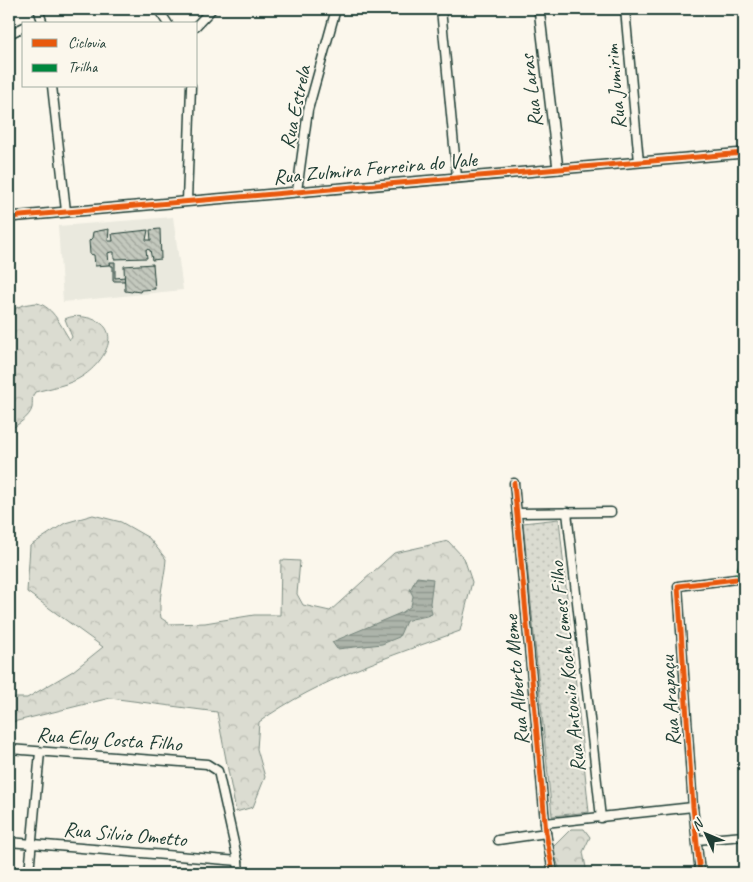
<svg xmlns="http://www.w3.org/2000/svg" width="753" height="882" font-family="Caveat,sans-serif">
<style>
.built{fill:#eae9de}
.forest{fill:url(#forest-crowns);stroke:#7d8c82}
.park{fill:url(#park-dots);stroke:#7d8c82}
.water{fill:url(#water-rules);stroke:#74847b}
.building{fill:url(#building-back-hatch);stroke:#1f3d34}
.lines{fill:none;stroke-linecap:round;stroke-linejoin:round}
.minor-casing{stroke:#1f3d34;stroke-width:11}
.tertiary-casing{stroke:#1f3d34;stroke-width:12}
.minor{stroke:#fbf7ec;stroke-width:8}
.tertiary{stroke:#fbf7ec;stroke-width:9}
.quiet{stroke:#00873e;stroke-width:4;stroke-dasharray:8 4;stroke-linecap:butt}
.cycleway-casing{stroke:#fbf7ec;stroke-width:8}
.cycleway{stroke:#e8590c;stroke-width:5}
.labels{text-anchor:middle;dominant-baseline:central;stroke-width:4;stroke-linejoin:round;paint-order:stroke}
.street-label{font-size:21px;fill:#1f3d34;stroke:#fbf7ec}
</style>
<defs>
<pattern id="forest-crowns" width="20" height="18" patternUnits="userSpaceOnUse" patternTransform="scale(1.25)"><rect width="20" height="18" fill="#dbdcd1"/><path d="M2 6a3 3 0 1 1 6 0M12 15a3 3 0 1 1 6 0" fill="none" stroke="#bcbeb4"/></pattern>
<pattern id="park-dots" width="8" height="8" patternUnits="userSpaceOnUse" patternTransform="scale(1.25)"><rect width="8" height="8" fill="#dbdcd1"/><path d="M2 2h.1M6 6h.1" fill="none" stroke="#bcbeb4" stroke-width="1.8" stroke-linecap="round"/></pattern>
<pattern id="water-rules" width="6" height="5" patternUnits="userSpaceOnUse" patternTransform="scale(1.25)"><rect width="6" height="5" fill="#adb4aa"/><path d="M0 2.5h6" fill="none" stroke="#8c948b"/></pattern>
<pattern id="building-back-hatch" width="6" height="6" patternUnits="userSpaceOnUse" patternTransform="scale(1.25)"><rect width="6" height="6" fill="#c4c9be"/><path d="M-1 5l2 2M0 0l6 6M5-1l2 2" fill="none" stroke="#9fa49b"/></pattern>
</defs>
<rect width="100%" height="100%" fill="#fbf7ec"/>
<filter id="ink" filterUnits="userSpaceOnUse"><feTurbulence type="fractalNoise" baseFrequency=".02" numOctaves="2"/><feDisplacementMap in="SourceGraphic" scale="10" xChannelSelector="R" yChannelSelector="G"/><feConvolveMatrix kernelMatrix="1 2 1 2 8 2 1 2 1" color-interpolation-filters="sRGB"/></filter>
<g filter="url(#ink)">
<path class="built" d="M173,217L183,290L63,302L58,226Z"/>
<g class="forest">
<path d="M37,303C54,307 61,327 70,340L72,337L65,319C71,316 77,316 84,317C126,324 107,360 83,376C70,385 50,388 35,392C31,398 33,401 32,408C30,417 16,426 9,430V313C18,305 26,304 37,303Z"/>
<path d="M93,515L121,522L149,538L166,559C165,579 157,599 161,618L170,624L205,623L254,615H280L281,560L300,561L297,594L303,605L330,611L394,553L448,541L464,558L472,582L460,631C391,656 319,679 259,722L257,749L265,777L253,807L236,812L217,712L110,698L9,723V698H27L73,671L103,647L27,592L30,546L65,523Z"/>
<path d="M571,829H584L590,837L583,852L587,873H561L552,848Z"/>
</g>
<path class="park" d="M559,519L589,812L552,816L523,523Z"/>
<path class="water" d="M417,577L433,579L430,603L432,614C424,618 415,617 406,621L399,637L382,644L337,649L332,642L403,612L411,606L413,596L410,590Z"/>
<g class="building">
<path d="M109,229L108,241H113L112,234L148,230L146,240H151L150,230L160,229L161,259L152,260L150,250L146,249L147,258L114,259V252H111L108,253L109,265L95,266L94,255L90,254L89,241L92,238L93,232Z"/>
<path d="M110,262H115V278L125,277V281H113V266H111Z"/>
<path d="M153,264L155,289L141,290L140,292L133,291L132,292L125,291L124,266Z"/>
</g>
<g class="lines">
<defs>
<g id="minor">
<path d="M38,9L43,24"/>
<path d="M158,9L168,24"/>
<path d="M441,9L457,177"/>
<path d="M625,9L639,162"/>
<path d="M196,26L212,9"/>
<path d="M9,34L24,27"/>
<path d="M52,86L66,211"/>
<path d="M297,191L308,110L336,9"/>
<path d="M187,201L191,86"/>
<path d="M514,483L546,833L553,873"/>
<path d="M567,512L601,818"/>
<path d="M517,513L611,512"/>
<path d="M9,749L207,764L218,771L238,861L239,873"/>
<path d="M545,823L693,807"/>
<path d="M498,840L546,833"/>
<path d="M697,840L744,836"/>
<path d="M9,842L238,861"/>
<path d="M29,873L40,752"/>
<path d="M700,873L693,807L678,586L736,579"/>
</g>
<g id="tertiary">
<path d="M539,9L558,169"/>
<path d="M9,217L744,153"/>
</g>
</defs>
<use href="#minor" class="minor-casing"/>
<use href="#tertiary" class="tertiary-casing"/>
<use href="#minor" class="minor"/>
<use href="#tertiary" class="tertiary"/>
<path class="quiet" d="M744,551L736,579L744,587"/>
<defs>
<g id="cycleway">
<path d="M9,217L744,153"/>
<path d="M514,483L546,833L553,873"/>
<path d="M700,873L693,807L678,586L736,579"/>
</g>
</defs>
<use href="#cycleway" class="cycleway-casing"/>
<use href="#cycleway" class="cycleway"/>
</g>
</g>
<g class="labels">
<g class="street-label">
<text transform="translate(615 87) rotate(-95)">Rua Jumirim</text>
<text transform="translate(531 91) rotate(-97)">Rua Laras</text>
<text transform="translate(295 107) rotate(-78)">Rua Estrela</text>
<text transform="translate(375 168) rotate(-5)">Rua Zulmira Ferreira do Vale</text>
<text transform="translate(567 667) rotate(-96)">Rua Antonio Koch Lemes Filho</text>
<text transform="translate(516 680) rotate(-95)">Rua Alberto Meme</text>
<text transform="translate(670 701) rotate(-94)">Rua Arapaçu</text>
<text transform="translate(109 739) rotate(4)">Rua Eloy Costa Filho</text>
<text transform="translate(125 834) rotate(5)">Rua Silvio Ometto</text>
</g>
</g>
<rect width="753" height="882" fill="none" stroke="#fbf7ec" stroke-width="30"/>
<rect x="15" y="15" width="723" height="852" fill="none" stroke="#1f3d34" stroke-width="2" filter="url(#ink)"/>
<rect x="22" y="22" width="175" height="65" fill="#fbf7ec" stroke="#a3ada2"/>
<rect x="32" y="39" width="25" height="8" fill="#e8590c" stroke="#a3ada2"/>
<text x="68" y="48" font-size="15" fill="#1f3d34">Ciclovia</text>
<rect x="32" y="64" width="25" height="8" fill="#00873e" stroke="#a3ada2"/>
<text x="68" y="72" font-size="15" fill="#1f3d34">Trilha</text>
<g transform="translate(706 834) rotate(314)" stroke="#fbf7ec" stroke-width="4" paint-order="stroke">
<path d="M0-4L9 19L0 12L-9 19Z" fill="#1f3d34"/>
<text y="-8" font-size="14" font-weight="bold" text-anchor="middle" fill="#1f3d34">N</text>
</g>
</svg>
